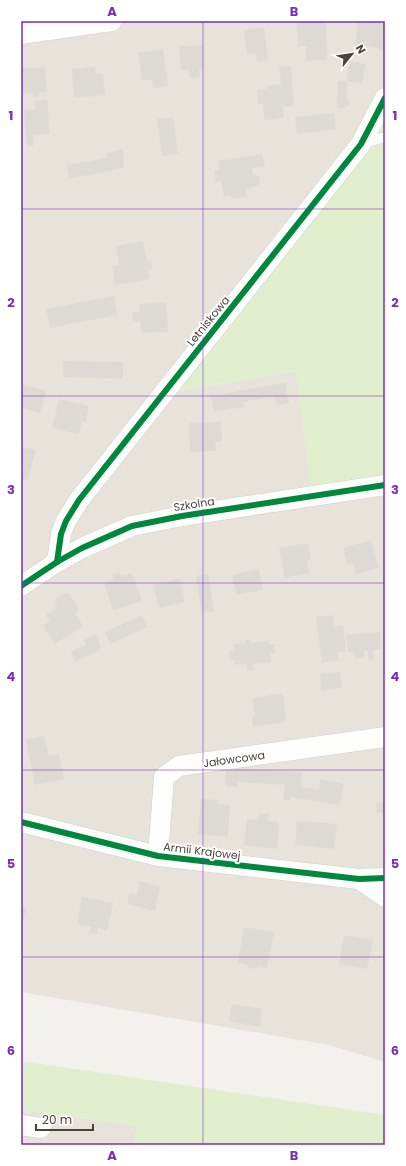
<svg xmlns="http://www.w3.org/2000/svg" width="406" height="1166" font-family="Poppins,sans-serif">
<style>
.residential{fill:#e7e3db}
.green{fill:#e1eecd}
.building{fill:#dddad6}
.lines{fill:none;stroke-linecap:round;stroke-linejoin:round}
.lane-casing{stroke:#d1cfcb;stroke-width:11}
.street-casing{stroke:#d1cfcb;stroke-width:21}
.lane{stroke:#fdfdfc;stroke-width:10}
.street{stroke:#fdfdfc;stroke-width:20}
.cycleway-casing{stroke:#fff;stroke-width:8}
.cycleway{stroke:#00873e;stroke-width:6}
.grid{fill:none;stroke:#7b2cbf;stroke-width:1;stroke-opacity:0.55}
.labels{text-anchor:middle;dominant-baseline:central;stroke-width:4;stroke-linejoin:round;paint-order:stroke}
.street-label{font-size:11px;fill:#4b4338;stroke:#fff}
.neatline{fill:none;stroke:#7b2cbf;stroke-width:1.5}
.grid-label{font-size:13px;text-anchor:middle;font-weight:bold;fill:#7b2cbf}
</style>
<rect width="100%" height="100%" fill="#f3f1ee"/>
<g class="residential">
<path d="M21,21H385V98L163,394L296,371L312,496L385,485V1062L329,1045L21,992Z"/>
<path d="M21,1110L138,1126L132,1145H21Z"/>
</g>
<g class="green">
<path d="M385,98V485L312,496L296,371L162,394Z"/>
<path d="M21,1061L385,1115V1145H132L138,1126L21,1110Z"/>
</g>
<g class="building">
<path d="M326,21L327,60L306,61V46H298L297,23Z"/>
<path d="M358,21H385V51H379V48L355,45Z"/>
<path d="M264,27L268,60L257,62L256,53L247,55L244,30Z"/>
<path d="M204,45L205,68L199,69L200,77L190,78L189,70H181L179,46Z"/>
<path d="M163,49L168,86L153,88L152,79L142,81L138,53Z"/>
<path d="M350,61L366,64L362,84L347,81L346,99H349V106H346V108H337L338,81H346Z"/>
<path d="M291,66L294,106L283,107L284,118L264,120L263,104H258L257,90L267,89L266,86L281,84L279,67Z"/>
<path d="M45,67L47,92L39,93L40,96L33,97V93L22,94L21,69Z"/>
<path d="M95,67L96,74H103L105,95L74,98L72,69Z"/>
<path d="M47,100L50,134L33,135L34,145L27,146L24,110L36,109L35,101Z"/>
<path d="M334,113L336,129L297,134L295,117Z"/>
<path d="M173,117L178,154L162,156L157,119Z"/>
<path d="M123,149L124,168L69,179L67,165L107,158L106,153Z"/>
<path d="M262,154L265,166L252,168L253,175H255L259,177L260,183L257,186L245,189L247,196L234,199L229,195L224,196L221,181L216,182L214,171L219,170L218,161Z"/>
<path d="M143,241L147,261H151L152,269H148L150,279L115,285L112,266L119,265L116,246Z"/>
<path d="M114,296L117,315L50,328L46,309Z"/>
<path d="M166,302L168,332L141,333L140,321H133L132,313L140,312L139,304Z"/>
<path d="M64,361L123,362V379L63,377Z"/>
<path d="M282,383H285L289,403L277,405L275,396L243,402L245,407L234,409L233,408L214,412L211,396Z"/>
<path d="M23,385L46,391L40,413L21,408V393Z"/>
<path d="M59,399L89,406L86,422L82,421L79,434L52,428Z"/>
<path d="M221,422L222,441L215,442L216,451L190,452L189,423Z"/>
<path d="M21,446L36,450L28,480L21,479Z"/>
<path d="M371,540L379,568L356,574L353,563L347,564L343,548Z"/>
<path d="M308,543L311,559L307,560L309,573L285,578L279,548Z"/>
<path d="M259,569L263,590L236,595L232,575Z"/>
<path d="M120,572L121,576L132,573L142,601L113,610L104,583L114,580L112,574Z"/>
<path d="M208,574L214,611L202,613L196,576Z"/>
<path d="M180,579L185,602L159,608L153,585Z"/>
<path d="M65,593H69L79,609L75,613L83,626L55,644L43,626L50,621L46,615L57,608L55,603L56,599Z"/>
<path d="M142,615L147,627L110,644L105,632Z"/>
<path d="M333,615L335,627L343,626L346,651L338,652L339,660L322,663L316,617Z"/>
<path d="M380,632L381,649L373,650L374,659L368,660V650L364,651V657L355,658V652H348L346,635Z"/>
<path d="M97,634L101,650L75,662L71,651L86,645L84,640Z"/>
<path d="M251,639V643L269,641V645L274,644L275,653H270L271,662L253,664L254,670L247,671V664L236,665L235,660H229V651H235L234,644L245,643V640Z"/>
<path d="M340,672L342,688L321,691L320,674Z"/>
<path d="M283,693L286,722L253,727L252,717L255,716L252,698Z"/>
<path d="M44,736L49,756L59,754L64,779L35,785L26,740Z"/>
<path d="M241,769L302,772L301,787L319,790L320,779L344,784L340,805L290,797V801L283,800L285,785L238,782V787L225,786L226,771Z"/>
<path d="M201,799L217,800V804L230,805L228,837L198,834Z"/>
<path d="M385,802V813H377L376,803Z"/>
<path d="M259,813L269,814L268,821L279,822L277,849L244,845L247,819L259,820Z"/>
<path d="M297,821L337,824L334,849L295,845Z"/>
<path d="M140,881L160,886L155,911L127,904L129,893L137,895Z"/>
<path d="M82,897L113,903L107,931L98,928L97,934L89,933L91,927L77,924Z"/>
<path d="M21,907L26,909L22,925H21Z"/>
<path d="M244,927L274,932L267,968L259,967L256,969L249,968L246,964L238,963Z"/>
<path d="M344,935L373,940L367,969L339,964Z"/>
<path d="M232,1004L262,1009L260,1027L229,1021Z"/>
</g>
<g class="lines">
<defs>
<path id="lane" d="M361,144L385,137"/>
<g id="street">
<path d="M21,34L112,21"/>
<path d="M57,562L61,534L66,521L79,500L361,144L385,98"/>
<path d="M21,586L57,562L82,548L132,526L182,516L385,485"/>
<path d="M21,822L158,856L359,879L385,878"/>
<path d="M158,856L164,777L179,766L385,737"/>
<path d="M359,879L385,897"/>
<path d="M21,1125L41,1128"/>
</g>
</defs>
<use href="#lane" class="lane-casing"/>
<use href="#street" class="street-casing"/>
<use href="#lane" class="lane"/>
<use href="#street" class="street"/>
<defs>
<g id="cycleway">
<path d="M57,562L61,534L66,521L79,500L361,144L385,98"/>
<path d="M21,586L57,562L82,548L132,526L182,516L385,485"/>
<path d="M21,822L158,856L359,879L385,878"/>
</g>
</defs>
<use href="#cycleway" class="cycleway-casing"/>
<use href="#cycleway" class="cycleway"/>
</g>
<path class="grid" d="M203,21V1145M21,209H385M21,396H385M21,583H385M21,770H385M21,957H385"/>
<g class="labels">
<g class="street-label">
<text transform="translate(208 321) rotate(-51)">Letniskowa</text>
<text transform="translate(194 504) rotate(-9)">Szkolna</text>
<text transform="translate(234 759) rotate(-8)">Jałowcowa</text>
<text transform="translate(202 851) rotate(7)">Armii Krajowej</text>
</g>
</g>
<rect width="406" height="1166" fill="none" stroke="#ffffff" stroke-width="44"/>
<g transform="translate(352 54) rotate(60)" stroke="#ffffff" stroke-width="3" paint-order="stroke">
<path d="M0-3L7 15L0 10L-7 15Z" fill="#4b4338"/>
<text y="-6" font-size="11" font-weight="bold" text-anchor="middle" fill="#4b4338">N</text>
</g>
<path d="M36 1124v6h57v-6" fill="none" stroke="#4b4338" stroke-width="2"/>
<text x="42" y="1124" font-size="12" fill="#4b4338" stroke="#ffffff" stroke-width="3" paint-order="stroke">20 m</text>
<rect x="22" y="22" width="362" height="1122" class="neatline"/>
<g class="grid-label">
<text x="112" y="16">A</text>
<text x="294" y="16">B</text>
<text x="11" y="120">1</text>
<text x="395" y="120">1</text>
<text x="11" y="307">2</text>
<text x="395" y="307">2</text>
<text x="11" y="494">3</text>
<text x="395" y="494">3</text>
<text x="11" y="681">4</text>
<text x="395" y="681">4</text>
<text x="11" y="868">5</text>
<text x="395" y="868">5</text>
<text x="11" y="1055">6</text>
<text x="395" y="1055">6</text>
<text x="112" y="1160">A</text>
<text x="294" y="1160">B</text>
</g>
</svg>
